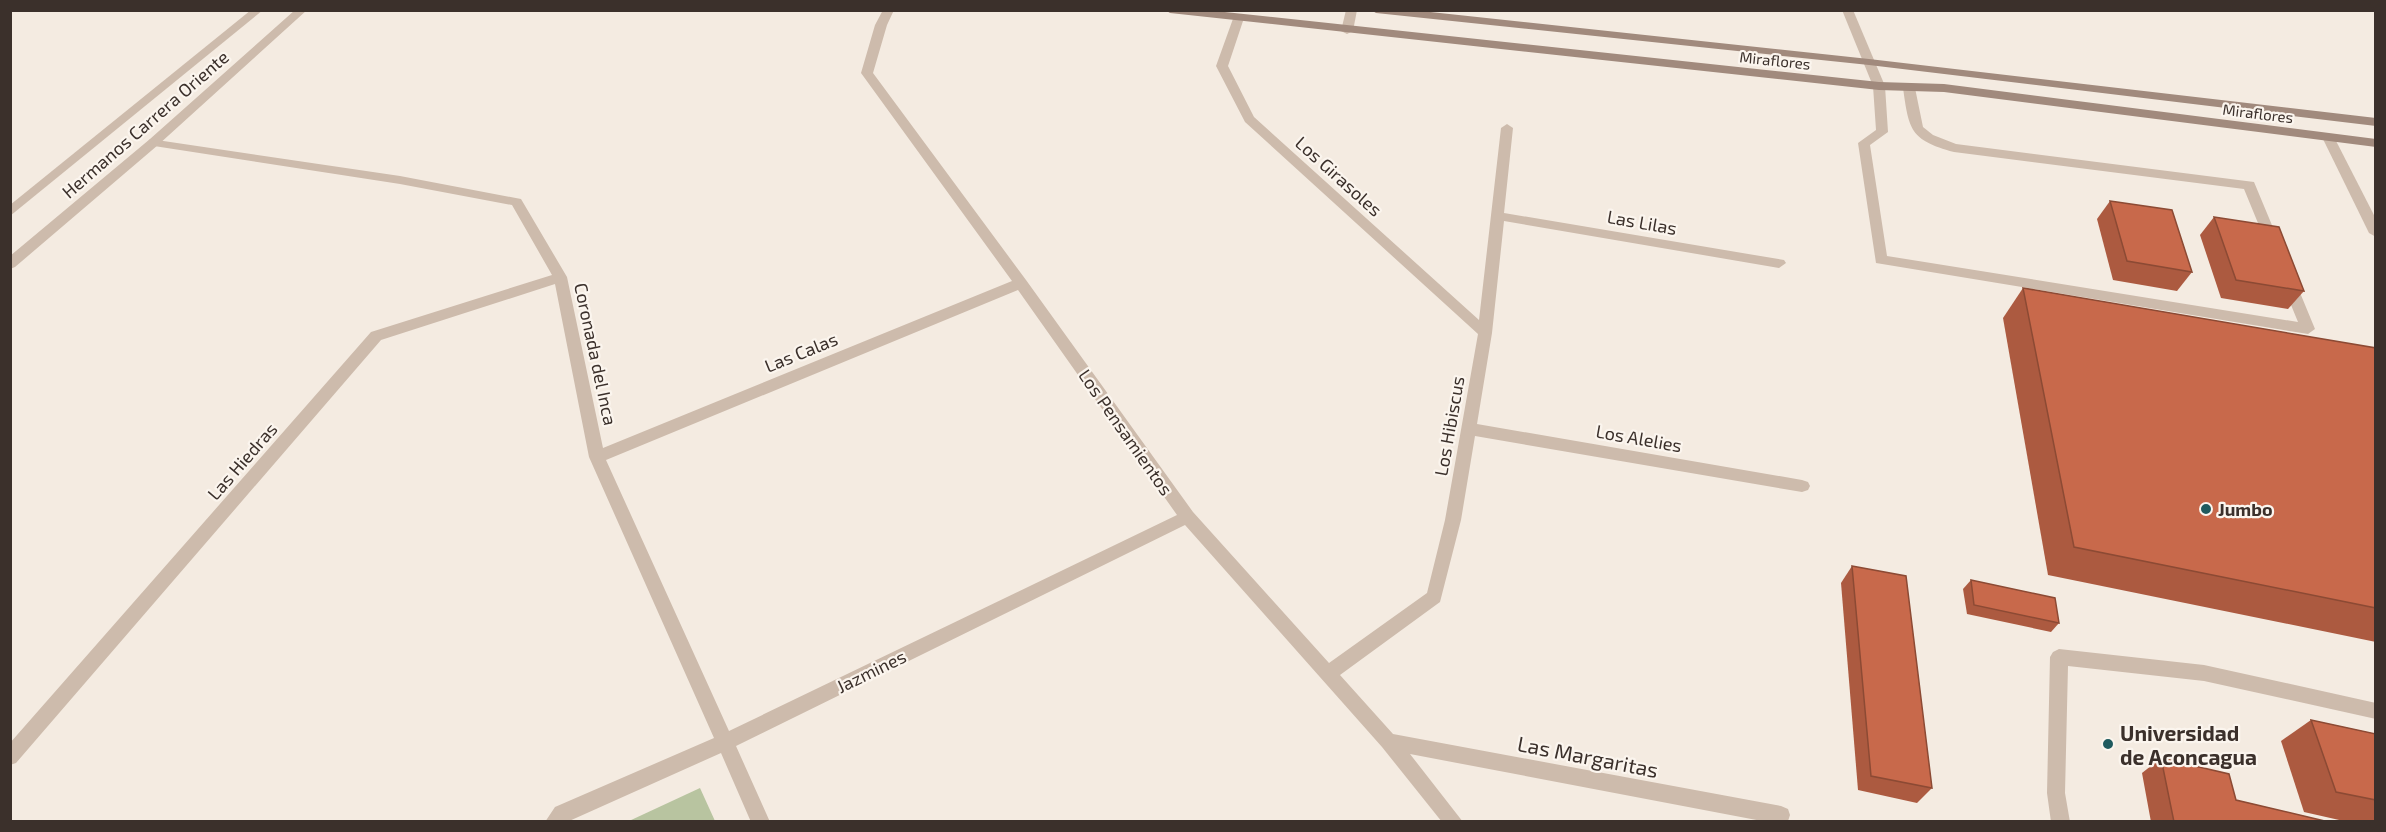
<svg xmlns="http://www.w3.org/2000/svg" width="2386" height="832" font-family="'Exo 2',sans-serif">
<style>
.green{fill:#b8c4a0}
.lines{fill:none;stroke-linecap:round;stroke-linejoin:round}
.service{fill:#cdbbac;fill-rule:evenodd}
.minor{fill:#cdbbac;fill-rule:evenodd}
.tertiary{fill:#cdbbac;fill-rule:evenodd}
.secondary{fill:#a18a7d;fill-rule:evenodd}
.wall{fill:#ac5a40}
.building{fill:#c8694b;stroke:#8c4a34;stroke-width:1.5}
.poi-dot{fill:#1f5a5e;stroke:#fbf5ee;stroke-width:2}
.labels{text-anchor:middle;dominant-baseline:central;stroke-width:4.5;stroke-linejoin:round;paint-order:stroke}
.far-street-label{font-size:15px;fill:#3b302b;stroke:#fbf5ee}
.street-label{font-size:18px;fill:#3b302b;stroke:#fbf5ee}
.poi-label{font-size:18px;font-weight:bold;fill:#3b302b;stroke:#fbf5ee;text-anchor:start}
.near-poi-label{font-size:21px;font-weight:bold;fill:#3b302b;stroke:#fbf5ee;text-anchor:start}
.near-street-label{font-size:21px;fill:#3b302b;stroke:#fbf5ee}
</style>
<rect width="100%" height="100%" fill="#f4ebe1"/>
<path class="green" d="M700,788L715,821H629Z"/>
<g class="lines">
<g class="service">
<path d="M1346,10H1357L1353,31L1347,34L1341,31Z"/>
<path d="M1879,82L1885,86L1888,132L1870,145L1887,256L2298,322L2282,283L2289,278L2296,283L2315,329L2308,334L1876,263L1858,143L1876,130L1873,86Z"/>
<path d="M1909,84L1915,88L1923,127L1933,135L1956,144L2254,182L2279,242L2277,245H2267L2244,189L1954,152C1910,140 1909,130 1903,88Z"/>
<path d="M2328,133L2334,137L2376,219V237L2369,233L2322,137Z"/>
<path d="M2059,649L2204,665L2376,703V719L2204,681L2068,666L2065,793L2070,822H2051L2047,793L2050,657L2053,652Z"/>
</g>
<g class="minor">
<path d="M883,10H894L887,25L873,73L1026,280L1193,512L1329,663L1427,593L1445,520L1478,334L1245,122L1216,66L1234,16H1242L1244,18L1228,66L1254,117L1479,320L1501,128L1507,124L1513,128L1504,213L1784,260L1786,263L1779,268L1504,221L1492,333L1477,424L1802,480L1808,482L1810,486L1808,490L1802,492L1475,436L1461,520L1440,602L1340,675L1393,734L1781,806L1788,809L1790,815L1788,821L1767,822L1410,754L1463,822H1442L1382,747L1185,525L736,746L770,822H751L721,753L567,822H545L555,807L714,738L589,457L555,284L381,340L16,763L10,765V743L371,332L552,275L512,205L400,184L154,146L148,142L150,139L400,176L521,199L567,277L603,448L1012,281L861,73L875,25ZM1018,290L1177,515L729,731L606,460Z"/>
<path d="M1842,10H1853L1885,86L1883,89H1875L1873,86Z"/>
</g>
<g class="tertiary">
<path d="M251,10H263L10,216V205Z"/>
<path d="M295,10H307L158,145L15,267L10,269V256L150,139Z"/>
</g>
<g class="secondary">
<path d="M1165,10H1206L1879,82L1944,84L2376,139V147L1944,92L1879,90L1170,13Z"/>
<path d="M1371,10H1412L1869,59L2376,118V126L1869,65L1376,13Z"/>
</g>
</g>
<g class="wall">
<path d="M2110,201L2192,272L2177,291L2113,280L2097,219Z"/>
<path d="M2214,217L2304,291L2288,309L2221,298L2200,235Z"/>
<path d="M2023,288L2376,348V642L2048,575L2003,318Z"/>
<path d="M1852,566L1932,788L1917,803L1858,790L1841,583Z"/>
<path d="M1971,580L2059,623L2051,632L1967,614L1963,589Z"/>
<path d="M2311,720L2376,734V822H2348L2304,812L2281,741Z"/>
<path d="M2161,758L2236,800L2329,822H2151L2142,773Z"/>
</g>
<g class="building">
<path d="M2110,201L2172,210L2192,272L2127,261Z"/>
<path d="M2214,217L2279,227L2304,291L2236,280Z"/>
<path d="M2023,288L2376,348V608L2074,547Z"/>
<path d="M1852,566L1906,576L1932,788L1871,776Z"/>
<path d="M1971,580L2055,598L2059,623L1974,605Z"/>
<path d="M2311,720L2376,734V800L2336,792Z"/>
<path d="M2161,758L2229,774L2236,800L2329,822H2174Z"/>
</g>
<g class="poi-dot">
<circle cx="2206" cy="509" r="6"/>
<circle cx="2108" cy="744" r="6"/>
</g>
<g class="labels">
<g class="far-street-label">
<text transform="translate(1775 60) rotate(6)">Miraflores</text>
<text transform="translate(2258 113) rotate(7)">Miraflores</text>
</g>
<g class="street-label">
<text transform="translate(145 124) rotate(-41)">Hermanos Carrera Oriente</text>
<text transform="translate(1339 176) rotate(42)">Los Girasoles</text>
<text transform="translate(1642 222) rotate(10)">Las Lilas</text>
<text transform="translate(801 352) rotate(-22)">Las Calas</text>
<text transform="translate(596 354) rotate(78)">Coronada del Inca</text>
<text transform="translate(1449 426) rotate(-80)">Los Hibiscus</text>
<text transform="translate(1126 432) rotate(55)">Los Pensamientos</text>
<text transform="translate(1639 438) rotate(10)">Los Alelies</text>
<text transform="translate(242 461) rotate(-49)">Las Hiedras</text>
<text transform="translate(871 671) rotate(-26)">Jazmines</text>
</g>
<g class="poi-label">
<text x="2218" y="509">Jumbo</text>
</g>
<g class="near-poi-label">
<text x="2120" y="732">Universidad<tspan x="2120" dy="24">de Aconcagua</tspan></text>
</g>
<g class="near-street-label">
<text transform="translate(1588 756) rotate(11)">Las Margaritas</text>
</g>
</g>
<rect width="2386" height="832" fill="none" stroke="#3b302b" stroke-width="24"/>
</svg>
